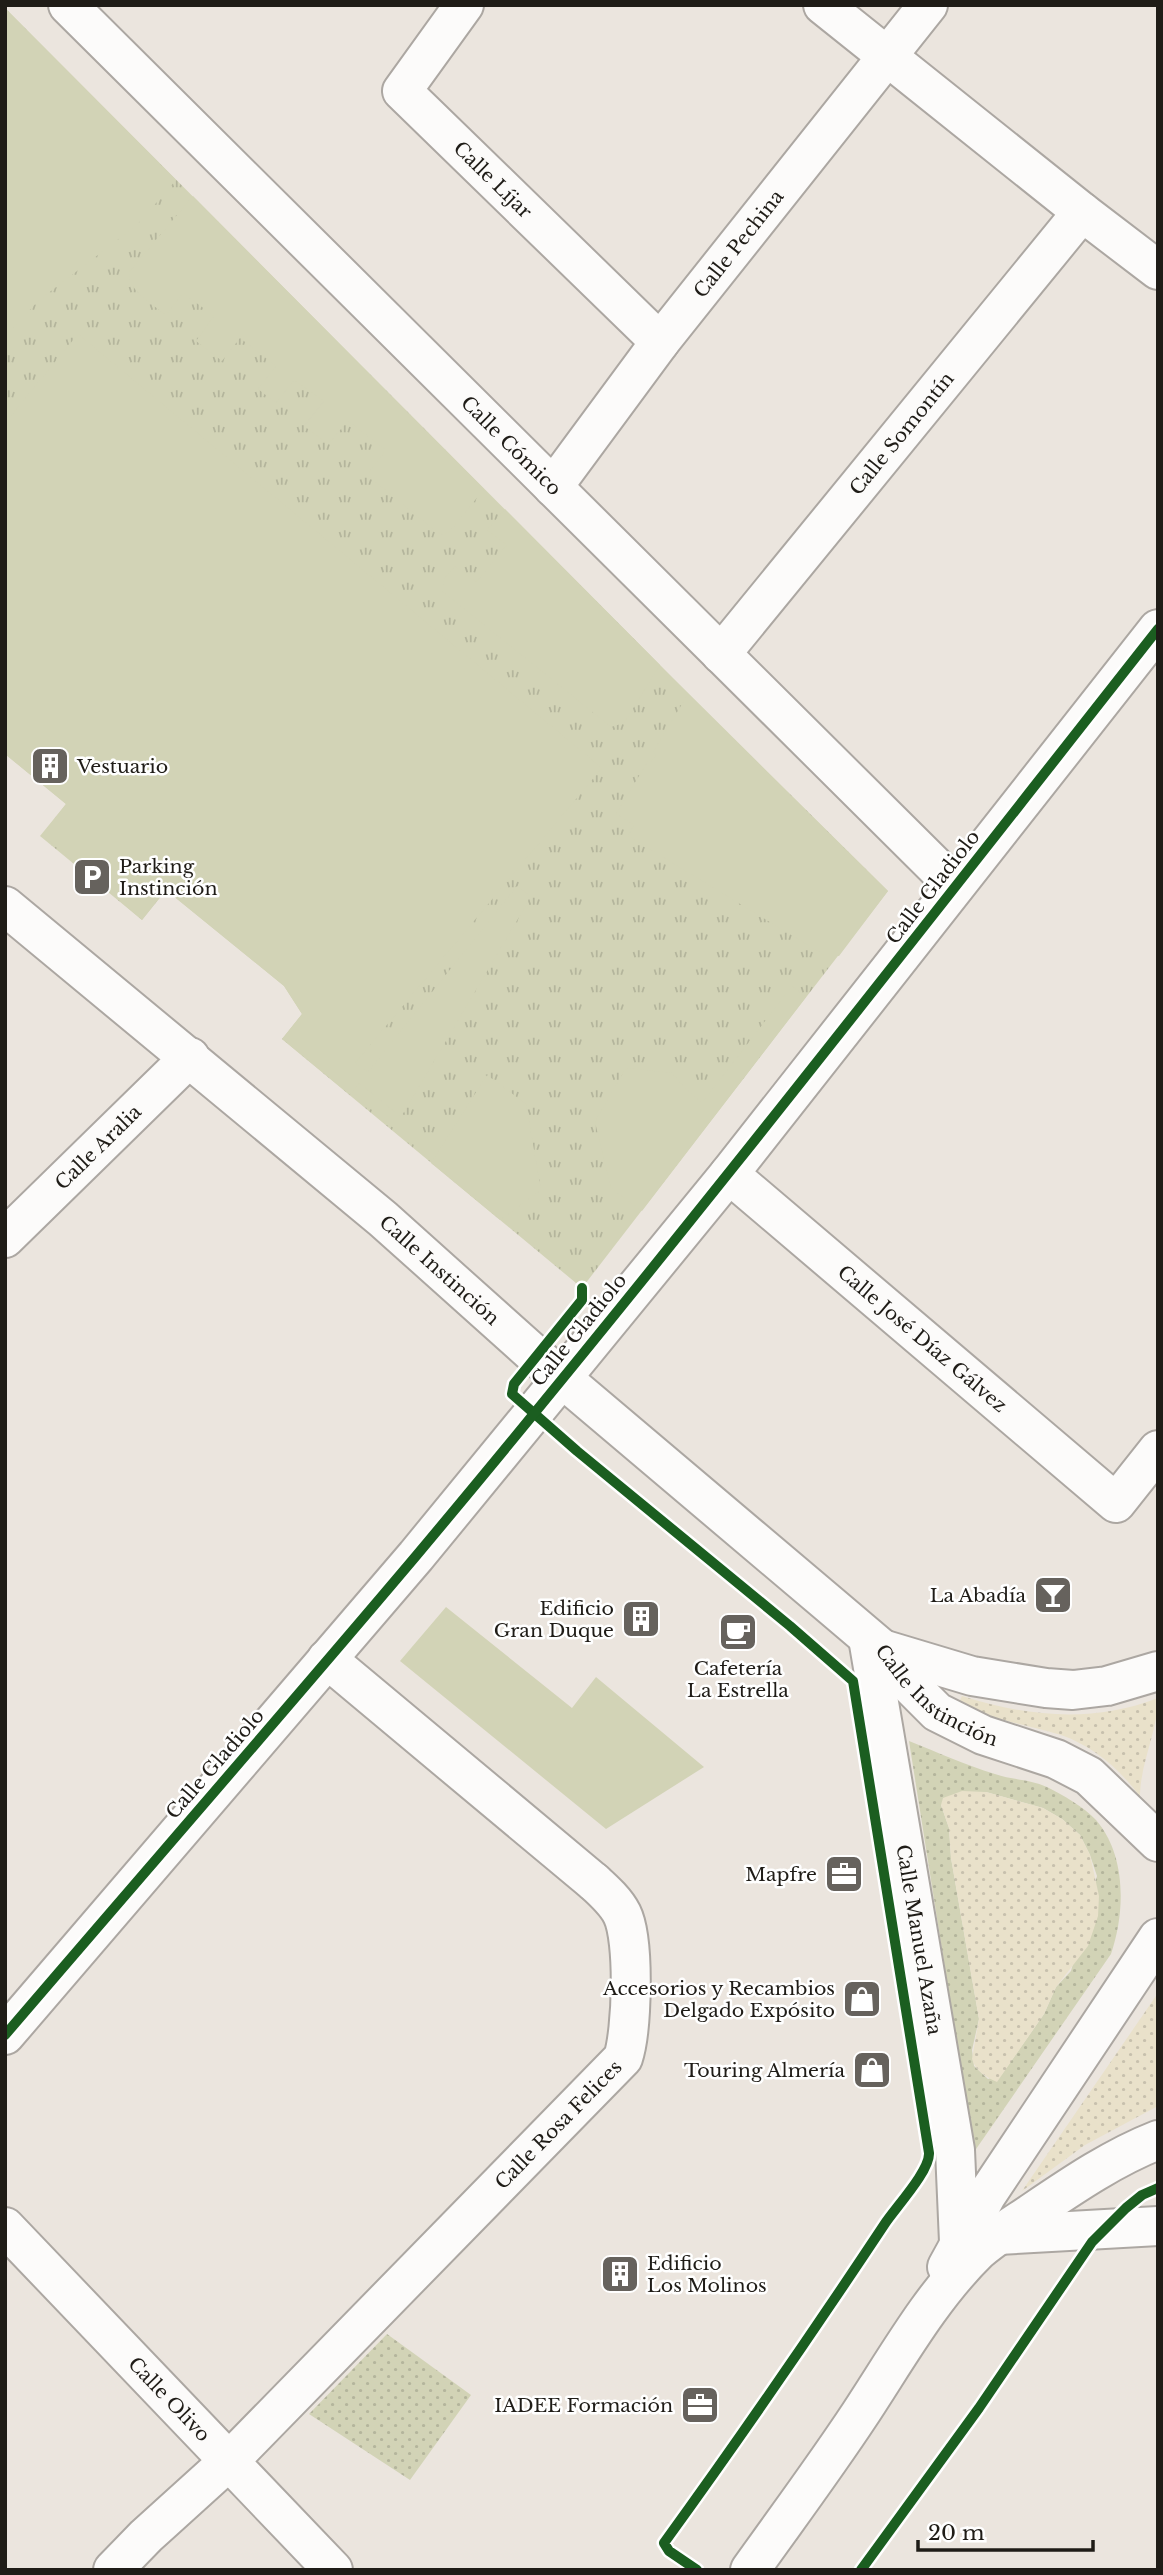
<svg xmlns="http://www.w3.org/2000/svg" width="1163" height="2575" font-family="'Libre Baskerville',serif">
<style>
.grass{fill:url(#grass-dots);fill-rule:evenodd}
.sand{fill:url(#sand-dots)}
.park{fill:url(#park-tufts)}
.garden{fill:#d2d3b6}
.lines{fill:none;stroke-linecap:round;stroke-linejoin:round}
.minor-casing{stroke:#aca7a2;stroke-width:42}
.tertiary-casing{stroke:#aca7a2;stroke-width:42}
.minor{stroke:#fcfbfa;stroke-width:38}
.tertiary{stroke:#fcfbfa;stroke-width:38}
.cycleway-casing{stroke:#fff;stroke-width:15}
.cycleway{stroke:#1b5e20;stroke-width:10}
.labels{text-anchor:middle;dominant-baseline:central;stroke-width:5;stroke-linejoin:round;paint-order:stroke}
.street-label{font-size:19px;fill:#1f1c17;stroke:#fff}
.poi-label{font-size:19px;fill:#1f1c17;stroke:#fff;text-anchor:end}
</style>
<defs>
<pattern id="grass-dots" width="8" height="8" patternUnits="userSpaceOnUse" patternTransform="scale(1.75)"><rect width="8" height="8" fill="#d2d3b6"/><path d="M2 2h.1M6 6h.1" fill="none" stroke="#b4b59c" stroke-width="1.8" stroke-linecap="round"/></pattern>
<pattern id="sand-dots" width="8" height="8" patternUnits="userSpaceOnUse" patternTransform="scale(1.75)"><rect width="8" height="8" fill="#e9e1ca"/><path d="M2 2h.1M6 6h.1" fill="none" stroke="#c7c0ad" stroke-width="1.8" stroke-linecap="round"/></pattern>
<pattern id="park-tufts" width="24" height="20" patternUnits="userSpaceOnUse" patternTransform="scale(1.75)"><rect width="24" height="20" fill="#d2d3b6"/><path d="M3 7l-1-3M5 7V3M7 7l1-3M15 17l-1-3M17 17v-4M19 17l1-3" fill="none" stroke="#b4b59c"/></pattern>
</defs>
<rect width="100%" height="100%" fill="#ebe5de"/>
<g class="grass">
<path d="M909,1741C937,1752 965,1765 995,1774C1012,1780 1030,1779 1047,1787C1063,1795 1084,1807 1096,1820C1127,1856 1125,1913 1111,1954L974,2152ZM986,1792L1043,1808L1062,1819L1080,1835L1090,1855L1097,1876L1071,1971L1056,1987L1044,2014L1002,2074L988,2079L974,2066L972,2050L979,2019L951,1858L949,1828L941,1805Z"/>
<path d="M387,2334L471,2395L410,2480L309,2414Z"/>
</g>
<g class="sand">
<path d="M962,1696C1028,1717 1093,1723 1158,1698C1158,1731 1140,1763 1140,1797C1121,1770 1093,1746 1061,1735C1022,1723 996,1722 959,1702Z"/>
<path d="M962,1791L986,1792L1043,1808L1062,1819L1080,1835L1090,1855L1099,1896L1098,1916L1088,1946L1056,1987L1044,2014L997,2082C987,2078 975,2070 972,2059L979,2019L951,1858L949,1828L941,1805L943,1798Z"/>
<path d="M1158,1993V2106L1085,2145L1022,2191Z"/>
</g>
<path class="park" d="M5,8L673,678L888,891L582,1288L282,1039L302,1014L284,986L166,890L142,920L40,836L66,804L5,754Z"/>
<g class="garden">
<path d="M5,8L176,180L137,225L38,301L5,337Z"/>
<path d="M193,196L484,489L451,530L444,535L437,532L367,475L386,450L348,421L328,444L304,426L324,401L294,380L276,403L258,389L276,366L240,338L222,361L196,341L214,316L183,293L166,315C152,303 128,291 129,272Z"/>
<path d="M78,334L602,768L355,1063L368,1072L517,886L529,895L528,902L401,1117L359,1083L350,1095L282,1039L302,1014L284,986L166,890L142,920L42,835L66,804L5,754V423Z"/>
<path d="M505,509L660,665L624,723L611,727L442,591L444,579L455,566L476,582L507,545L487,530Z"/>
<path d="M688,694L888,891L839,956H826L628,836L634,825L616,814L648,761L651,762L656,755L653,752Z"/>
<path d="M792,986L806,997L642,1211L611,1188L595,1122L624,1071L628,1068L672,1073L684,1087L702,1103Z"/>
<path d="M487,1075L526,1104L541,1190L500,1220L431,1163Z"/>
<path d="M446,1607L572,1708L596,1677L704,1767L606,1829L400,1661Z"/>
</g>
<g class="lines">
<defs>
<g id="minor">
<path id="s1" d="M68,5L955,886"/>
<path id="s2" d="M464,5L402,91L660,342"/>
<path d="M823,5L1082,212L1158,270"/>
<path id="s3" d="M553,487L660,342L928,5"/>
<path id="s4" d="M721,654L1082,212"/>
<path id="s5" d="M729,1174L1116,1503L1158,1450"/>
<path id="s6" d="M5,1238L190,1057"/>
<path d="M562,1378L729,1174L1158,629"/>
<path id="s7" d="M868,1638L955,2150L959,2242"/>
<path d="M327,1659L594,1882"/>
<path d="M998,2235L1158,2226"/>
</g>
<g id="tertiary">
<path id="s8" d="M5,906L383,1219L537,1357L829,1604L882,1649L907,1682L937,1712L983,1735L1056,1759L1089,1776L1158,1842"/>
<path d="M882,1649L972,1676L1046,1688L1073,1690L1107,1686L1158,1671"/>
<path d="M5,2035L416,1556L562,1378"/>
<path id="s9" d="M5,2227L333,2570"/>
<path d="M947,2267L986,2196L1158,1938"/>
<path id="s10" d="M113,2570L146,2536L230,2460L623,2058C632,2031 635,1940 622,1914C616,1902 604,1891 594,1882"/>
<path d="M750,2570C787,2518 825,2467 860,2414C897,2358 930,2298 978,2251C994,2237 1012,2226 1030,2214C1070,2187 1112,2158 1158,2140"/>
</g>
</defs>
<use href="#minor" class="minor-casing"/>
<use href="#tertiary" class="tertiary-casing"/>
<use href="#minor" class="minor"/>
<use href="#tertiary" class="tertiary"/>
<defs>
<g id="cycleway">
<path d="M582,1288V1300L514,1384L512,1394L577,1451L790,1626L853,1681L929,2153C930,2171 895,2208 884,2225C813,2332 740,2438 664,2543L669,2551L697,2570"/>
<path d="M5,2035C142,1875 280,1717 416,1556C670,1253 913,940 1158,629"/>
<path d="M861,2570L979,2408L1092,2242L1126,2208L1142,2195L1158,2188"/>
</g>
</defs>
<use href="#cycleway" class="cycleway-casing"/>
<use href="#cycleway" class="cycleway"/>
</g>
<defs>
<symbol id="building-square" viewBox="-11 -11 22 22"><rect x="-9" y="-9" width="18" height="18" rx="4" fill="#66625d" stroke="#fff"/><path d="M-4-6H4V6H1V3H-1V6H-4ZM-2.5-4.3h1.7v1.8h-1.7ZM.8-4.3h1.7v1.8H.8ZM-2.5-1h1.7V.8h-1.7ZM.8-1h1.7V.8H.8Z" fill="#fff"/></symbol>
<symbol id="parking-square" viewBox="-11 -11 22 22"><rect x="-9" y="-9" width="18" height="18" rx="4" fill="#66625d" stroke="#fff"/><path d="M-3.5-5.5H1a3.5 3.5 0 0 1 0 7H-1V5.5H-3.5ZM-1-3.4V-.6H.8a1.4 1.4 0 0 0 0-2.8Z" fill="#fff"/></symbol>
<symbol id="bar-square" viewBox="-11 -11 22 22"><rect x="-9" y="-9" width="18" height="18" rx="4" fill="#66625d" stroke="#fff"/><path d="M-6-5H6L.8 .8V4.5H3.5V6h-7V4.5H-.8V.8Z" fill="#fff"/></symbol>
<symbol id="cafe-square" viewBox="-11 -11 22 22"><rect x="-9" y="-9" width="18" height="18" rx="4" fill="#66625d" stroke="#fff"/><path d="M-5.5-4.5H6V0H3Q3 3.5 0 3.5H-2.5Q-5.5 3.5-5.5 0ZM3-3.2v2h1.7v-2ZM-6 4.5H4V6H-6Z" fill="#fff"/></symbol>
<symbol id="office-square" viewBox="-11 -11 22 22"><rect x="-9" y="-9" width="18" height="18" rx="4" fill="#66625d" stroke="#fff"/><path d="M-6-3h4V-5.5h4V-3h4V5H-6ZM-1-4.5V-3h2v-1.5ZM-6 0V1H6V0Z" fill="#fff"/></symbol>
<symbol id="shop-square" viewBox="-11 -11 22 22"><rect x="-9" y="-9" width="18" height="18" rx="4" fill="#66625d" stroke="#fff"/><path d="M-5-2.5h2.3a2.7 3.5 0 0 1 5.4 0H5L5.5 6h-11ZM-1.5-2.5h3a1.5 2.3 0 0 0-3 0Z" fill="#fff"/></symbol>
</defs>
<g fill-rule="evenodd">
<use href="#building-square" x="28" y="744" width="44" height="44"/>
<use href="#parking-square" x="70" y="855" width="44" height="44"/>
<use href="#bar-square" x="1031" y="1573" width="44" height="44"/>
<use href="#building-square" x="619" y="1597" width="44" height="44"/>
<use href="#cafe-square" x="716" y="1610" width="44" height="44"/>
<use href="#office-square" x="822" y="1852" width="44" height="44"/>
<use href="#shop-square" x="840" y="1977" width="44" height="44"/>
<use href="#shop-square" x="850" y="2048" width="44" height="44"/>
<use href="#building-square" x="598" y="2252" width="44" height="44"/>
<use href="#office-square" x="678" y="2383" width="44" height="44"/>
</g>
<g class="labels">
<g class="street-label">
<text stroke="none"><textPath href="#s2" startOffset="233">Calle Líjar</textPath></text>
<text stroke="none"><textPath href="#s3" startOffset="306">Calle Pechina</textPath></text>
<text stroke="none"><textPath href="#s4" startOffset="285">Calle Somontín</textPath></text>
<text stroke="none"><textPath href="#s1" startOffset="625">Calle Cómico</textPath></text>
<text transform="translate(933 887) rotate(-52)">Calle Gladiolo</text>
<text stroke="none"><textPath href="#s6" startOffset="130">Calle Aralia</textPath></text>
<text stroke="none"><textPath href="#s8" startOffset="567">Calle Instinción</textPath></text>
<text transform="translate(579 1330) rotate(-51)">Calle Gladiolo</text>
<text stroke="none"><textPath href="#s5" startOffset="254">Calle José Díaz Gálvez</textPath></text>
<text stroke="none"><textPath href="#s8" startOffset="1223">Calle Instinción</textPath></text>
<text transform="translate(215 1764) rotate(-49)">Calle Gladiolo</text>
<text stroke="none"><textPath href="#s7" startOffset="306">Calle Manuel Azaña</textPath></text>
<text stroke="none"><textPath href="#s10" startOffset="630">Calle Rosa Felices</textPath></text>
<text stroke="none"><textPath href="#s9" startOffset="238">Calle Olivo</textPath></text>
</g>
<g class="poi-label">
<text x="77" y="766" text-anchor="start">Vestuario</text>
<text x="119" y="866" text-anchor="start">Parking<tspan x="119" dy="22">Instinción</tspan></text>
<text x="1026" y="1595">La Abadía</text>
<text x="614" y="1608">Edificio<tspan x="614" dy="22">Gran Duque</tspan></text>
<text x="738" y="1668" text-anchor="middle">Cafetería<tspan x="738" dy="22">La Estrella</tspan></text>
<text x="817" y="1874">Mapfre</text>
<text x="835" y="1988">Accesorios y Recambios<tspan x="835" dy="22">Delgado Expósito</tspan></text>
<text x="845" y="2070">Touring Almería</text>
<text x="647" y="2263" text-anchor="start">Edificio<tspan x="647" dy="22">Los Molinos</tspan></text>
<text x="673" y="2405">IADEE Formación</text>
</g>
</g>
<rect width="1163" height="2575" fill="none" stroke="#1f1c17" stroke-width="14"/>
<path d="M918 2540v10h175v-10" fill="none" stroke="#1f1c17" stroke-width="3.5"/>
<text x="928" y="2540" font-size="21" fill="#1f1c17" stroke="#ffffff" stroke-width="5" paint-order="stroke">20 m</text>
</svg>
